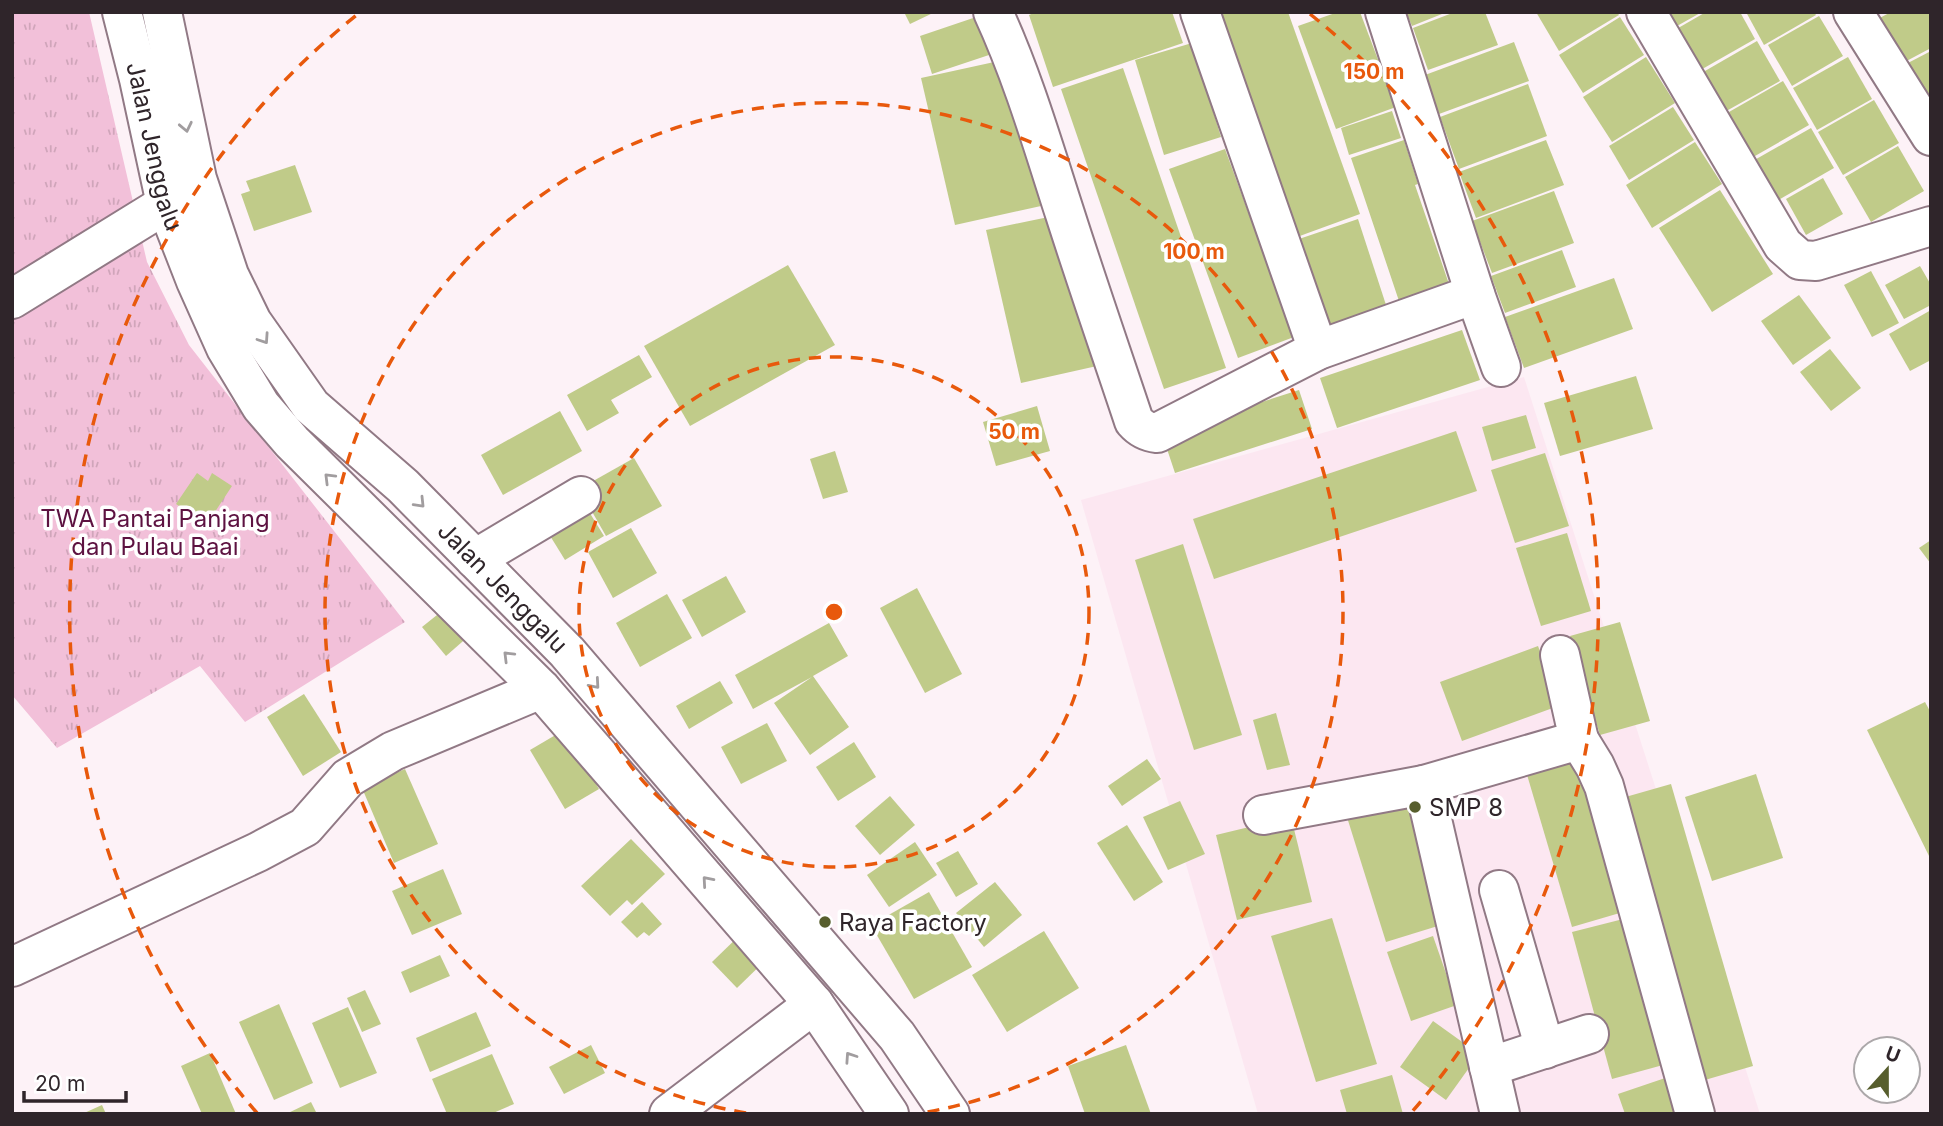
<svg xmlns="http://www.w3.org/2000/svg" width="1943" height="1126" font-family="Inter,sans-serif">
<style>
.built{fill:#fce7f1}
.park{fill:url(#park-tufts)}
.building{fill:#c0cb89}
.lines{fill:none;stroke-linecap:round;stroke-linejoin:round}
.minor-casing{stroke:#917985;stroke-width:42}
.major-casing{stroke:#917985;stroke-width:42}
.minor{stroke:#fff;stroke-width:38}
.major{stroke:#fff;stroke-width:38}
.oneway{stroke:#a19d9f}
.ring{fill:none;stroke:#e8590c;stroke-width:3.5;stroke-dasharray:12 9}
.poi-dot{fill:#575e2d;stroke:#fff;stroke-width:2.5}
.labels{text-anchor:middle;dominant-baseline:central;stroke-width:7;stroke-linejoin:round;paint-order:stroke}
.street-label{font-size:24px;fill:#2f252a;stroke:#fff}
.park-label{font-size:24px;fill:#5d1241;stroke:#fff}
.poi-label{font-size:24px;fill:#2f252a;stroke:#fff;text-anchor:start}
.centre{fill:#e8590c;stroke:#fff;stroke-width:3.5}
.ring-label{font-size:21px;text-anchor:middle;font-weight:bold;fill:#e8590c;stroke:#fff;stroke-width:7;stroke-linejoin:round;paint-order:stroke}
</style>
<defs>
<pattern id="park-tufts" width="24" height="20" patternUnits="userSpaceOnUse" patternTransform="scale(1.75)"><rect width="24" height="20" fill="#f2c0d9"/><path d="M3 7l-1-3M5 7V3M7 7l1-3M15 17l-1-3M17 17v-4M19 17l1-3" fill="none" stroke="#d0a5ba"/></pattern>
</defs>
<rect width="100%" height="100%" fill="#fdf2f7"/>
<path class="built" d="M1524,377L1760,1114H1258L1081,500Z"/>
<path class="park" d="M12,12H89L147,262L189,345L405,622L245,722L200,666L57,748L12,695Z"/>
<g class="building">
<path d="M904,12H935L910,24Z"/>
<path d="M1036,12H1172L1183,43L1053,87L1029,15Z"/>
<path d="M1217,12H1288L1360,214L1297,237Z"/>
<path d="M1338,12H1360L1396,107L1336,129L1298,26Z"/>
<path d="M1406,12H1447L1412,26Z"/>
<path d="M1455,12H1485L1498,45L1428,70L1413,28Z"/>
<path d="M1536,12H1617L1619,15L1559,51Z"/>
<path d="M1669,12H1702L1677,26Z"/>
<path d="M1706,12H1740L1755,39L1697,72L1673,31Z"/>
<path d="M1746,12H1814L1816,15L1764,45Z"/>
<path d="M1891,12H1931V48L1899,65L1874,21Z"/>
<path d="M982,15L995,53L932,74L920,36Z"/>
<path d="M1819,16L1843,56L1792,86L1768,45Z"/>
<path d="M1620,17L1644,55L1583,93L1559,55Z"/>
<path d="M1757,41L1780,81L1721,114L1698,75Z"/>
<path d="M1514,42L1529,81L1439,114L1425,75Z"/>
<path d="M1192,43L1221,137L1164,155L1135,60Z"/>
<path d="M1931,51V99L1926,101L1906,64Z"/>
<path d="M1646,57L1675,103L1612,142L1583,97Z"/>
<path d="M1848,57L1872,99L1817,130L1793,88Z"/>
<path d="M1008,59L1041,206L955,225L921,78Z"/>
<path d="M1123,68L1226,368L1164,389L1061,89Z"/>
<path d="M1783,81L1809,125L1748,160L1722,116Z"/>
<path d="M1528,84L1547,136L1459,169L1440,117Z"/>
<path d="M1874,100L1899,143L1843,175L1818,132Z"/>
<path d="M1673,107L1694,140L1629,180L1609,146Z"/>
<path d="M1392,111L1401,138L1349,155L1341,128Z"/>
<path d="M1811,128L1834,168L1775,202L1751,162Z"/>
<path d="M1404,140L1418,184L1415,185L1449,284L1399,301L1351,158Z"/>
<path d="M1546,140L1564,185L1476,218L1459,172Z"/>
<path d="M1695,142L1722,184L1652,228L1626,185Z"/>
<path d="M1898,146L1924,191L1871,222L1845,177Z"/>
<path d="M1225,149L1294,337L1238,358L1169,169Z"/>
<path d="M295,165L312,212L254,231L241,194L250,191L246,181Z"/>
<path d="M1823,178L1843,214L1806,235L1786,199Z"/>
<path d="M1720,190L1773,274L1712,312L1659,228Z"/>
<path d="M1554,191L1574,243L1492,273L1472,221Z"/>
<path d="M1063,214L1097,366L1021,383L986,230Z"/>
<path d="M1358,219L1387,308L1329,328L1299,239Z"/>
<path d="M1562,250L1576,287L1505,313L1491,276Z"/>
<path d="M788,265L835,345L690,426L644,346Z"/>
<path d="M1920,266L1931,285V305L1904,319L1885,285Z"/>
<path d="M1871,271L1899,323L1872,337L1844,285Z"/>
<path d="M1614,278L1633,329L1524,368L1505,317Z"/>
<path d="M1799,295L1831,338L1793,365L1761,321Z"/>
<path d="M1931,310V360L1910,371L1889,334Z"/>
<path d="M1462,330L1480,380L1337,428L1320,378Z"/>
<path d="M1830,349L1861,388L1831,411L1800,372Z"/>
<path d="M639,355L652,377L611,400L619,413L587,431L567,395Z"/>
<path d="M1636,376L1653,429L1560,456L1544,403Z"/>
<path d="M1299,390L1312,429L1175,473L1162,434Z"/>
<path d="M1037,406L1050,451L996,466L983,422Z"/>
<path d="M560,411L582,451L503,495L481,455Z"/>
<path d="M1526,415L1536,448L1492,461L1482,427Z"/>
<path d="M1456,431L1477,491L1214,579L1193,519Z"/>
<path d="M835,451L848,492L823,499L810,459Z"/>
<path d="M1545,453L1569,526L1515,543L1491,470Z"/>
<path d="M634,458L662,506L606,536L579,489Z"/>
<path d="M197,473L208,481L212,473L232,486L207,524L176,504Z"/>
<path d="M583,502L604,536L565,560L544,526Z"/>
<path d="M631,528L657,573L613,598L588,552Z"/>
<path d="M1567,533L1591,611L1541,626L1516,548Z"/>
<path d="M1931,540V564L1919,548Z"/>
<path d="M1183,544L1242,735L1194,750L1135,560Z"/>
<path d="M726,576L746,612L702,637L682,600Z"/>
<path d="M917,588L962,674L925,693L880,608Z"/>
<path d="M667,594L692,638L640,667L616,623Z"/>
<path d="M447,607L470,635L446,656L422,627Z"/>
<path d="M1620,622L1650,721L1600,735L1570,636Z"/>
<path d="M829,623L848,656L813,676L849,727L810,755L774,703L812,677L753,709L735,675Z"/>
<path d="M1538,646L1561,705L1462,741L1440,682Z"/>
<path d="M720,681L733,703L689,729L676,706Z"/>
<path d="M304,694L341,752L303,776L267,717Z"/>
<path d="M1925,702L1931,713V860L1867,730Z"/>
<path d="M1276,713L1290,765L1267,770L1253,720Z"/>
<path d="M767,723L787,761L741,784L721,747Z"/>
<path d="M564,730L599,789L565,809L530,750Z"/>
<path d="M854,742L876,777L838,801L816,767Z"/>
<path d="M1582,752L1630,910L1572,927L1525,768Z"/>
<path d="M1147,759L1161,779L1122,806L1108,786Z"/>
<path d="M405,769L438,844L394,863L362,788Z"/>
<path d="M1756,774L1783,858L1712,881L1685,797Z"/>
<path d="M1671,784L1753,1066L1698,1082L1615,800Z"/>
<path d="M1414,793L1454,921L1386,942L1346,814Z"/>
<path d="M890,796L915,825L880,855L855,826Z"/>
<path d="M1180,801L1205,854L1168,870L1143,817Z"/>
<path d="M1291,817L1312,902L1237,920L1216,835Z"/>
<path d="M1127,825L1163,882L1134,901L1097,843Z"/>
<path d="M631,839L665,874L632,905L627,900L610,916L581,886Z"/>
<path d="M915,842L937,875L889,907L867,875Z"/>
<path d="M958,851L978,884L956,897L936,863Z"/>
<path d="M443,869L462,914L412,935L392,891Z"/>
<path d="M995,882L1022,915L984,947L956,913Z"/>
<path d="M929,892L972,967L914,999L871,925Z"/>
<path d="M642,902L662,924L649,936L644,932L637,938L621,922Z"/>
<path d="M1635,916L1674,1062L1612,1079L1572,932Z"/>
<path d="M1332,918L1377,1064L1316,1082L1271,936Z"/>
<path d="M744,931L769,957L737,988L712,962Z"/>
<path d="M1044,931L1079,988L1007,1032L972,975Z"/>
<path d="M1433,936L1457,1005L1411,1021L1387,952Z"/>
<path d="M440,955L450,976L410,993L401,972Z"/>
<path d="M365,990L381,1024L362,1032L347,998Z"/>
<path d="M279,1004L313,1083L274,1100L239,1022Z"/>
<path d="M348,1007L377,1073L340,1088L312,1023Z"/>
<path d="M476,1012L491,1046L430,1072L416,1038Z"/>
<path d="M1433,1021L1479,1054L1446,1100L1400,1067Z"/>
<path d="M591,1045L605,1073L564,1094L549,1067Z"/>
<path d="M1126,1045L1151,1114H1085L1068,1066Z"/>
<path d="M210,1053L236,1114H202L181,1066Z"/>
<path d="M492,1054L514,1104L491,1114H447L432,1079Z"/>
<path d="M1677,1074L1691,1114H1625L1618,1094Z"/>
<path d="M1392,1075L1403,1114H1347L1340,1090Z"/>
<path d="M311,1102L317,1114H286Z"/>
<path d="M102,1105L106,1114H82Z"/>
</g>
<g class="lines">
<defs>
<g id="minor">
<path d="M993,12C1023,77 1043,146 1065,214C1087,283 1111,352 1134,421C1141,429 1147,432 1157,433L1318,350L1475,294L1385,12"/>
<path d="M1200,12L1318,350"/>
<path d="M1646,12L1783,245L1800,260L1816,261L1931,226"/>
<path d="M1853,12L1931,136"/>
<path d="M1475,294L1501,367"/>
<path d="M12,299L166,204"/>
<path d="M475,559L581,496"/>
<path d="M1579,740L1595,766L1604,786L1695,1114"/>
<path d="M1424,785L1579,740L1560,655"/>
<path d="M1263,815L1424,785L1500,1114"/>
<path d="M1499,890L1545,1049"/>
<path d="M12,967L258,852L305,827L348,778L393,751L541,689"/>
<path d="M1489,1067L1589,1034"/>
<path d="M669,1114L814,1004"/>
</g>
<g id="major">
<path id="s1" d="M122,12L139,79L166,204L196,281L226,348L261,406L292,442L541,689L814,1004L889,1114"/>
<path id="s2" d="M162,12L197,179L229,275L252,322L311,406L403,486L567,652L897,1036L950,1114"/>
</g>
</defs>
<use href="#minor" class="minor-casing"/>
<use href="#major" class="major-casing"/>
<use href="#minor" class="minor"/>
<use href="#major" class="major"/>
</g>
<defs><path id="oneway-chevron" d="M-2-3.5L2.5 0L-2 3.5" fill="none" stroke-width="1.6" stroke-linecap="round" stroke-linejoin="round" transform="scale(1.75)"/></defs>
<g class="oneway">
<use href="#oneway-chevron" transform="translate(186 127) rotate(78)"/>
<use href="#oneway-chevron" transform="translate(264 339) rotate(56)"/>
<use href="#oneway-chevron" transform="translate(329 478) rotate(-135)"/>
<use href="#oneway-chevron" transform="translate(420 503) rotate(46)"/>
<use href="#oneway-chevron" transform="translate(508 656) rotate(-135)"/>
<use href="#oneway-chevron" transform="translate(595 684) rotate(49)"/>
<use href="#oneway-chevron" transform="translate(707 881) rotate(-131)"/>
<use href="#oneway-chevron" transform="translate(850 1057) rotate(-124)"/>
</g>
<g class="ring">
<circle cx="834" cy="612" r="255"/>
<path d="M746 1113A509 509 0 1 1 922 1113"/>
<path d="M257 1113A764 764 0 0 1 358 14M1310 14A764 764 0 0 1 1411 1113"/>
</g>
<g class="poi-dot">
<circle cx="1415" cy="807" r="7"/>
<circle cx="825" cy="922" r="7"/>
</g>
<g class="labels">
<g class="street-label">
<text stroke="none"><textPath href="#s1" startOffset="138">Jalan Jenggalu</textPath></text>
<text stroke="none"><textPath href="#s2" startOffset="691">Jalan Jenggalu</textPath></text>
</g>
<g class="park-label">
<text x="155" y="518">TWA Pantai Panjang<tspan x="155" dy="28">dan Pulau Baai</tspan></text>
</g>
<g class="poi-label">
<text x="1429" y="807">SMP 8</text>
<text x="839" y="922">Raya Factory</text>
</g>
</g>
<circle cx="834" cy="612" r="10" class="centre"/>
<g class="ring-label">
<text x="1374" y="79">150 m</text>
<text x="1194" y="259">100 m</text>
<text x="1014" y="439">50 m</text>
</g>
<rect width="1943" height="1126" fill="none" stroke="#2f252a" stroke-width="28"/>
<g transform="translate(1887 1070) rotate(21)"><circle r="33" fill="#ffffff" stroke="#aca8aa" stroke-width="2"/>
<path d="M0-5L12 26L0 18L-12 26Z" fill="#575e2d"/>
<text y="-10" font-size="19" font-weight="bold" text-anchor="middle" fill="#2f252a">U</text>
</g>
<path d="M24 1091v10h102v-10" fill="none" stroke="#2f252a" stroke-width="3.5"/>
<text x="35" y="1091" font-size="21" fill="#2f252a" stroke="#ffffff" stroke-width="5" paint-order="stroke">20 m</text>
</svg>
